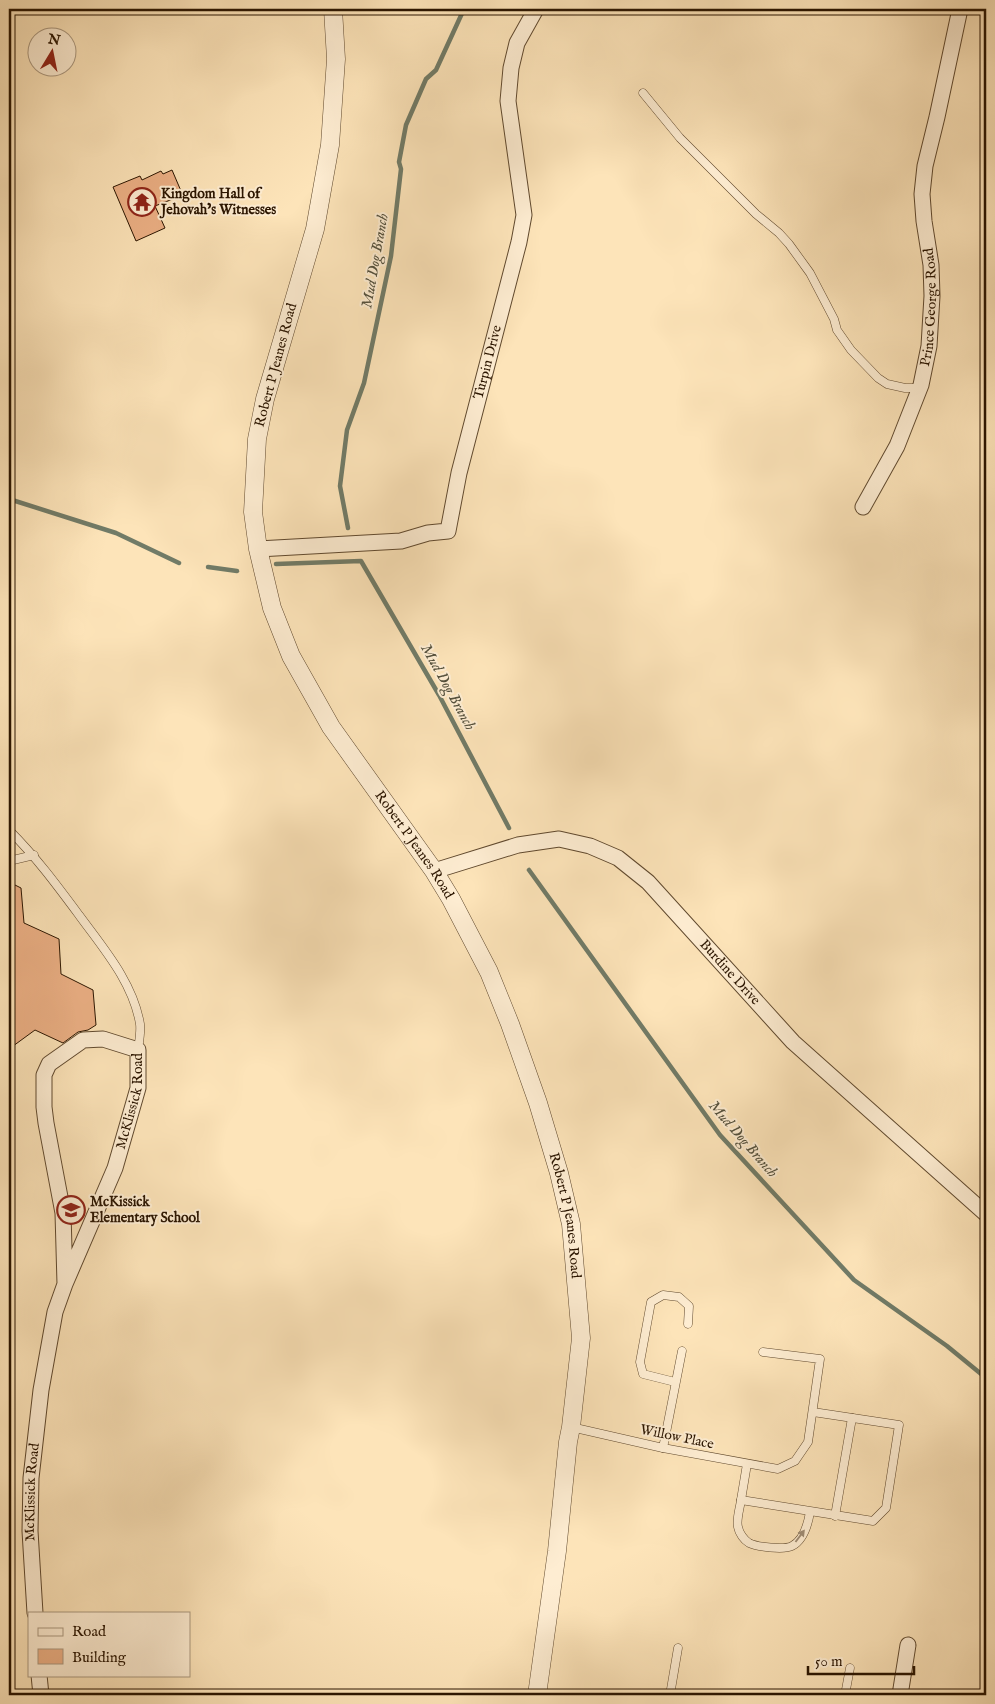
<svg xmlns="http://www.w3.org/2000/svg" width="995" height="1704" font-family="'IM FELL English',serif">
<style>
.lines{fill:none;stroke-linecap:round;stroke-linejoin:round}
.stream{stroke:#717b67;stroke-width:4.5}
.building{fill:#ecb085;stroke:#2b1500}
.service-casing{stroke:#60492e;stroke-width:9}
.minor-casing{stroke:#60492e;stroke-width:17}
.tertiary-casing{stroke:#60492e;stroke-width:19}
.service{stroke:#feedd2;stroke-width:8}
.minor{stroke:#feedd2;stroke-width:15}
.tertiary{stroke:#feedd2;stroke-width:18}
.oneway{fill:#9f8c74}
.labels{text-anchor:middle;dominant-baseline:central;stroke-width:4;stroke-linejoin:round;paint-order:stroke}
.poi-label{font-size:14px;font-weight:bold;fill:#2b1500;stroke:#feedd2;text-anchor:start}
.street-label{font-size:14px;fill:#2b1500;stroke:#feedd2}
.water-label{font-size:15px;font-style:italic;fill:#54503c;stroke:#feedd2}
</style>
<rect width="100%" height="100%" fill="#fde4b9"/>
<filter id="stains"><feTurbulence type="fractalNoise" baseFrequency=".004" numOctaves="4"/><feColorMatrix values="0 0 0 0 .2 0 0 0 0 .09 0 0 0 0 .02 0 0 0 .5 -.17"/></filter>
<radialGradient id="worn" r=".72"><stop offset=".6" stop-color="#630" stop-opacity="0"/><stop offset="1" stop-color="#630" stop-opacity=".3"/></radialGradient>
<g class="lines">
<g class="stream">
<path d="M9,499L116,533L179,563"/>
<path d="M348,528L340,486L347,430L364,383L391,256L401,169L399,162L406,125L426,79L436,70L464,9"/>
<path d="M276,564L361,561L439,695L509,828"/>
<path d="M208,567L237,571"/>
<path d="M529,870L720,1135L854,1280L947,1346L986,1378"/>
<path d="M982,1695L986,1679"/>
</g>
</g>
<g class="building">
<path d="M172,170L181,191L172,195L173,199L155,206L165,228L136,241L113,187L140,176L142,180L161,171L163,174Z"/>
<path d="M9,882L21,888L24,923L59,939L61,974L93,990L96,1025L88,1030L78,1032L63,1043L35,1030L9,1049Z"/>
</g>
<g class="lines">
<defs>
<g id="service">
<path d="M643,93L680,138L756,214L779,233L789,244L810,273L834,319L837,330L851,350L878,378L887,384L905,388H921"/>
<path d="M9,830C36,857 56,884 79,915C103,948 133,982 140,1024C141,1032 139,1042 138,1050"/>
<path d="M9,861L34,855"/>
<path d="M675,1382L643,1374L640,1362L651,1302L663,1295L679,1297L689,1306L688,1324"/>
<path d="M571,1427L663,1448L778,1469L795,1461L808,1442L820,1359L763,1352"/>
<path d="M663,1448L682,1351"/>
<path d="M747,1464L741,1500L873,1521L886,1508L899,1425L813,1412"/>
<path d="M741,1500C740,1508 736,1520 738,1527C739,1533 744,1540 749,1543C757,1547 784,1550 792,1546C804,1540 808,1524 810,1512"/>
<path d="M835,1516L852,1418"/>
<path d="M670,1695L678,1648"/>
<path d="M845,1695L850,1668"/>
</g>
<g id="minor">
<path id="s1" d="M863,507L897,446L921,385L929,346L932,296L931,265L924,221L922,194L925,166L937,117L960,9"/>
<path id="s2" d="M258,549L401,541L428,533L448,531L459,473L519,242L524,215L508,101L511,68L517,43L536,9"/>
<path id="s3" d="M434,871L518,845L559,839L590,846L618,858L648,882L793,1042L986,1214"/>
<path id="s4" d="M35,1613L30,1531L31,1478L41,1390L55,1312L65,1284L115,1168L138,1088V1050L103,1039L83,1040L49,1064L44,1075V1107L46,1123L63,1213L65,1284"/>
<path d="M39,1675L41,1695"/>
<path d="M900,1695L908,1645"/>
</g>
<g id="tertiary">
<path id="s5" d="M333,9L336,59L330,145L315,229L265,399L257,439L253,512L258,549L272,608L291,656L331,727L434,871L451,899L489,972L510,1024L538,1103L559,1173L571,1224L581,1338L571,1427L568,1442L557,1551L537,1695"/>
</g>
</defs>
<use href="#service" class="service-casing"/>
<use href="#minor" class="minor-casing"/>
<use href="#tertiary" class="tertiary-casing"/>
<use href="#service" class="service"/>
<use href="#minor" class="minor"/>
<use href="#tertiary" class="tertiary"/>
</g>
<defs><path id="oneway-solid" d="M-6-.8H1V-3.2L6.5 0L1 3.2V.8H-6Z" transform="scale(1.25)"/></defs>
<use class="oneway" href="#oneway-solid" transform="translate(800 1536) rotate(-53)"/>
<defs>
<symbol id="temple-ring" viewBox="-11 -11 22 22"><circle r="9.5" fill="#feedd2" stroke="#8f2418" stroke-width="1.5"/><path d="M0-6L5-2H3V0L6.5 2.5H4V6H1.5V3h-3V6H-4V2.5H-6.5L-3 0V-2H-5Z" fill="#8f2418"/></symbol>
<symbol id="school-ring" viewBox="-11 -11 22 22"><circle r="9.5" fill="#feedd2" stroke="#8f2418" stroke-width="1.5"/><path d="M0-5L7-2L0 1L-7-2ZM-4 1L0 2.5L4 1V4Q0 6-4 4Z" fill="#8f2418"/></symbol>
</defs>
<g fill-rule="evenodd">
<use href="#temple-ring" x="126" y="186" width="32" height="32"/>
<use href="#school-ring" x="55" y="1194" width="32" height="32"/>
</g>
<g class="labels">
<g class="poi-label">
<text x="161" y="194">Kingdom Hall of<tspan x="161" dy="16">Jehovah’s Witnesses</tspan></text>
<text x="90" y="1202">McKissick<tspan x="90" dy="16">Elementary School</tspan></text>
</g>
<g class="street-label">
<text stroke="none"><textPath href="#s1" startOffset="214">Prince George Road</textPath></text>
<text stroke="none"><textPath href="#s2" startOffset="365">Turpin Drive</textPath></text>
<text transform="translate(276 365) rotate(-75)">Robert P Jeanes Road</text>
<text stroke="none"><textPath href="#s5" startOffset="888">Robert P Jeanes Road</textPath></text>
<text stroke="none"><textPath href="#s3" startOffset="352">Burdine Drive</textPath></text>
<text stroke="none"><textPath href="#s4" startOffset="528">McKlissick Road</textPath></text>
<text stroke="none"><textPath href="#s5" startOffset="1292">Robert P Jeanes Road</textPath></text>
<text transform="translate(677 1437) rotate(12)">Willow Place</text>
<text stroke="none"><textPath href="#s4" startOffset="121">McKlissick Road</textPath></text>
</g>
<g class="water-label">
<text transform="translate(375 261) rotate(-80)">Mud Dog Branch</text>
<text transform="translate(448 687) rotate(61)">Mud Dog Branch</text>
<text transform="translate(743 1139) rotate(49)">Mud Dog Branch</text>
</g>
</g>
<rect width="995" height="1704" fill="none" stroke="#fde4b9" stroke-width="30"/>
<rect x="10" y="10" width="975" height="1684" fill="none" stroke="#2b1500" stroke-width="2.5"/>
<rect x="15" y="15" width="965" height="1674" fill="none" stroke="#2b1500"/>
<rect x="28" y="1612" width="162" height="65" fill="#feedd2" stroke="#aa977e"/>
<rect x="38" y="1628" width="25" height="8" fill="#feedd2" stroke="#aa977e"/>
<text x="72" y="1636" font-size="15" fill="#2b1500">Road</text>
<rect x="38" y="1649" width="25" height="15" fill="#ecb085" stroke="#aa977e"/>
<text x="72" y="1662" font-size="15" fill="#2b1500">Building</text>
<g transform="translate(52 52) rotate(10)"><circle r="24" fill="#feedd2" stroke="#aa977e"/>
<path d="M0-4L9 19L0 12L-9 19Z" fill="#8f2418"/>
<text y="-8" font-size="14" font-weight="bold" text-anchor="middle" fill="#2b1500">N</text>
</g>
<path d="M808 1666v8h106v-8" fill="none" stroke="#2b1500" stroke-width="2.5"/>
<text x="815" y="1666" font-size="15" fill="#2b1500" stroke="#feedd2" stroke-width="4" paint-order="stroke">50 m</text>
<rect width="100%" height="100%" filter="url(#stains)"/>
<rect width="100%" height="100%" fill="url(#worn)"/>
</svg>
